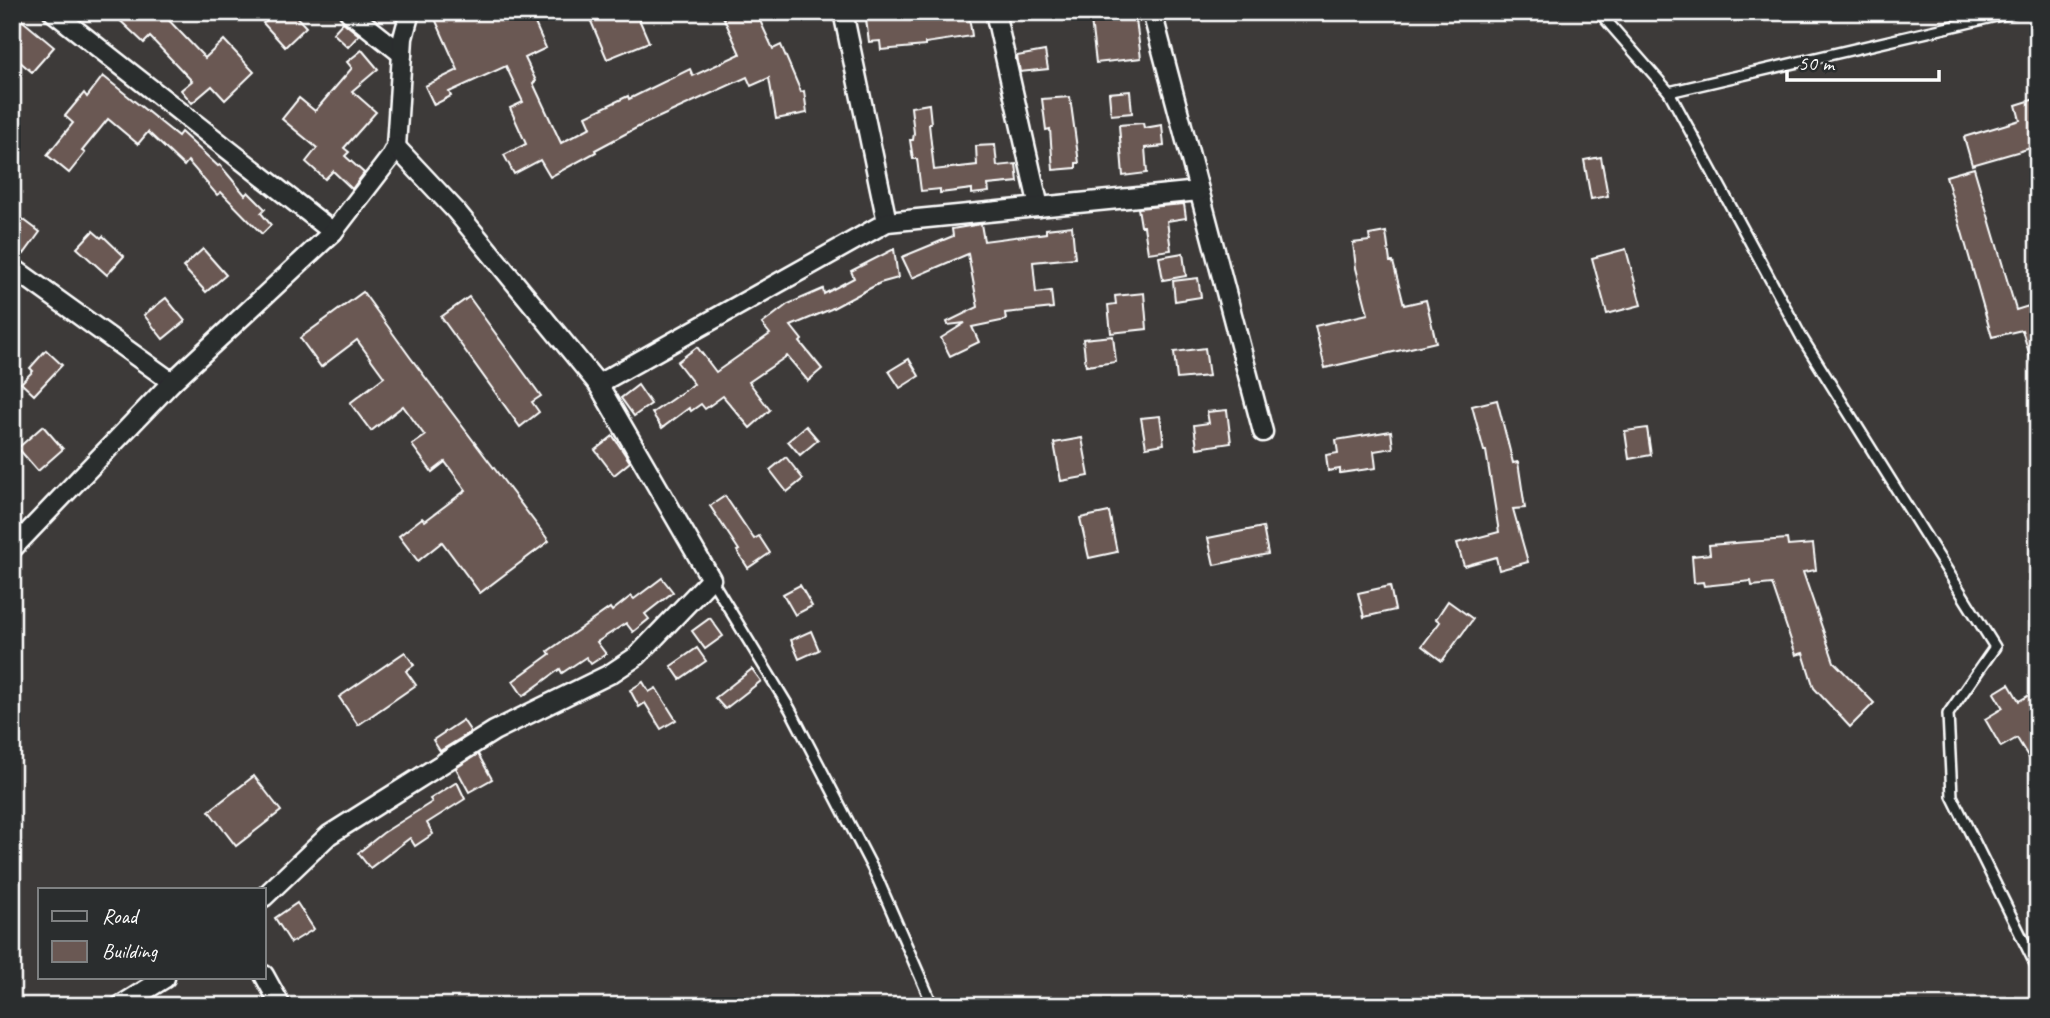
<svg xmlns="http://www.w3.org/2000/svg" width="2050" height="1018" font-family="Caveat,sans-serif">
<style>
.building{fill:#6a5853;stroke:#fff;stroke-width:2}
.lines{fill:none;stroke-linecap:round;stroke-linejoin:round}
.lane-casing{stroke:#fff;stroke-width:14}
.street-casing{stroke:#fff;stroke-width:23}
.lane{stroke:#2a2d2e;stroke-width:9}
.street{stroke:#2a2d2e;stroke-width:18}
</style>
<rect width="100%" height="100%" fill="#3d3a39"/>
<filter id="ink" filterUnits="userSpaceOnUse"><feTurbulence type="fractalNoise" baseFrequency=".0143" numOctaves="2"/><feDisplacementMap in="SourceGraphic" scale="14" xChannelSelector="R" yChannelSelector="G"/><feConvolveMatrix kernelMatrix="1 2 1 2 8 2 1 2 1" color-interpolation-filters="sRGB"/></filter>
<g filter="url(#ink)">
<g class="building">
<path d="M12,12L54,47L32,72L12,55Z"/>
<path d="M111,12H161L205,58L224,40L254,72L225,100L212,86L192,103L181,90L192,81L150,37L144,43Z"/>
<path d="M275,12H292L306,27L285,47L263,23Z"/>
<path d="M432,12H530L546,48L525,58L536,81L533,83L561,143L591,127L586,116L628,96L629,99L690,69L693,76L740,54L721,12H756L773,49L781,45L801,92L804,91L807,113L776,119L769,78L751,86L747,77L642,125L595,150L596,152L550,177L540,160L514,174L504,155L526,144L510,108L523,102L506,66L449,92L451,96L434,105L425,86L458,70Z"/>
<path d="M587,12H636L649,42L607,59Z"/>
<path d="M865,12H890L891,17L931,12H963V17L969,16L972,36L925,43V46L881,50L880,41L869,42Z"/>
<path d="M1090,12H1135L1141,58L1096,63Z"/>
<path d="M343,22L359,35L348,47L333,33Z"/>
<path d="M362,50L378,69L352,91L376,112L344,148L349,152L345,156L364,173L352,189L333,171L325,179L306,162L317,148L282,119L299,98L315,111L352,68L347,62Z"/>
<path d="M1045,51L1048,69L1020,72L1017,56Z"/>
<path d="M103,76L178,136L181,132L218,166L220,165L245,195L248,192L265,209L261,213L271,225L262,234L221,192L217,195L188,161L184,166L148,132L138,144L108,119L82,151L85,153L69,173L47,155L73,123L65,116L84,93L87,97Z"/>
<path d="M1130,91L1132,113L1111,115L1109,93Z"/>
<path d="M1070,97L1079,163H1076V168L1053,170L1050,129L1046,130L1042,99Z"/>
<path d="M2038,98V146L1972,165L1964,137L2020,120L2016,105Z"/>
<path d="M929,104L931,123L929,124L934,170L977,165L976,146L995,145L997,166L1016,164L1018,182L988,185L989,192L972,194V189L940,193V189L921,191L917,159H913L910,140H913L914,133L911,107Z"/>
<path d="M1143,123L1144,128L1162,125L1164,146L1145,148L1147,173L1123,176L1119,125Z"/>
<path d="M1601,157L1608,196L1591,199L1584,160Z"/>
<path d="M1974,168L2016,310L2038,303V368L2034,369L2022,330L1992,337L1946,176Z"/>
<path d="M1184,204L1186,218L1167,221L1171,250L1148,253L1144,226H1141L1138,208Z"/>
<path d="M20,217L40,232L24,254L12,245V228Z"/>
<path d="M981,224L984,241L1046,233V229L1072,226L1075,258L1033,262L1036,293L1051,291L1053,308L1005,313L1006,320L972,327L979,342L950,356L941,338L965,323L948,325L947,322L978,307L968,254L912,278L902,257L953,236L952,229Z"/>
<path d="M93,231L101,238L103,236L124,256L107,275L77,248Z"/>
<path d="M1386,232L1390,262H1393L1404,305L1426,300L1436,342L1325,368L1315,326L1368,314L1356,268L1353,243L1370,241L1369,235Z"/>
<path d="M203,249L226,275L206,292L183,267Z"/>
<path d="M894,249L898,278L880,283L831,309L791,326L802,340L800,342L822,369L808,381L787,356L749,382L770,410L750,428L723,396L705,409L701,404L691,411L689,408L662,428L652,413L694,384L677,362L697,347L716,372L770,334L762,324L788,304L823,289L824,294L854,278L851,271Z"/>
<path d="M1626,249L1641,305L1607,314L1592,258Z"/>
<path d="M1183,253L1186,276L1163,280L1159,257Z"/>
<path d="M1198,278L1201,297L1175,301L1173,281Z"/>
<path d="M363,292L410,357L549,541L480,593L442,542L418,561L399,536L422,518L425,521L466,490L445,462L432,472L412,445L425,436L403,406L371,431L350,403L384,377L357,340L321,367L300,338Z"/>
<path d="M1144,293L1147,329L1111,333L1108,305L1116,304L1115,296Z"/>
<path d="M469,297L541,396L532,402L539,412L520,427L441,317Z"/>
<path d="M166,298L185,321L163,339L144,315Z"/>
<path d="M1113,336L1116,362L1086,366L1083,339Z"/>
<path d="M1205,348L1209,376L1177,379L1174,352Z"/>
<path d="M46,350L62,365L34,395L21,383L33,371L30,368Z"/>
<path d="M909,359L919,376L900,388L889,371Z"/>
<path d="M638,385L651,404L634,416L621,398Z"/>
<path d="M1497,400L1513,463L1518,462L1525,508L1513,509L1528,562L1499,570L1496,557L1464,566L1457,543L1499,532L1486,451H1484L1472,406Z"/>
<path d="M1227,410L1231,443L1197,448L1194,425L1209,423L1207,412Z"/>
<path d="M1160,416L1164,444L1146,447L1141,418Z"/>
<path d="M43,426L63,449L38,471L18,448Z"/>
<path d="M806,426L818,440L800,455L788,441Z"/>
<path d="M1647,428L1651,455L1629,459L1625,431Z"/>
<path d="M1391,431L1393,448L1374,451L1376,468L1340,473V469L1328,471L1326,455L1338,453L1336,440Z"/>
<path d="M613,436L630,462L614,475L595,450Z"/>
<path d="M1082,438L1089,476L1061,481L1054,443Z"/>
<path d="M786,457L803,479L787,492L770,470Z"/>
<path d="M725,496L754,539L759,536L770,553L748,568L737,551L739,550L710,506Z"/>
<path d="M1109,512L1117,552L1089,558L1080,518Z"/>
<path d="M1263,527L1268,554L1214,565L1208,538Z"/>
<path d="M1787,539L1788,546L1813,544L1816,570L1803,572L1834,662L1874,703L1850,727L1814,688L1803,653L1796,655L1772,584L1752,586L1751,581L1704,586L1703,582L1694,583L1692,556L1710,554L1709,545Z"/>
<path d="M662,578L673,592L645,614L649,619L633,632L626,623L597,642L606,654L591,664L586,657L562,673L560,669L523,696L513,681L550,654L548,651L610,608L612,611L631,596L634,599Z"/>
<path d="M800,585L812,606L795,615L783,594Z"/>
<path d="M1390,586L1395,610L1364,617L1358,593Z"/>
<path d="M1448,601L1473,619L1442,661L1422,646L1440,622L1436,619Z"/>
<path d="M710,618L723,636L705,649L692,631Z"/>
<path d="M811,631L819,650L799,659L791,640Z"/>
<path d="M697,648L706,661L680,679L671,666Z"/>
<path d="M405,652L414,665L406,671L416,685L358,725L339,697Z"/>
<path d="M752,669L761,681L725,709L715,698Z"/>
<path d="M643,682L649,692L656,688L676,720L661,729L645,703L639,707L630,690Z"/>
<path d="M2009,684L2019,701L2038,690V773L2017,738L2001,747L1985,719L2003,708L1994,693Z"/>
<path d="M463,720L471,732L440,751L433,740Z"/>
<path d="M478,754L492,779L469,792L456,768Z"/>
<path d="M254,776L281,811L236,846L209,811Z"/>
<path d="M457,782L465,799L427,823L433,834L415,846L410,838L370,868L358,853L383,833L432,802L430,799Z"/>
<path d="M297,903L314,929L291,943L275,918Z"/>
</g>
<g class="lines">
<defs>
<g id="lane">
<path d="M1599,12L1669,92L1802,338L1995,647L1948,714L1952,796L2038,970"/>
<path d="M1669,92L2014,12"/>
<path d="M711,579L790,709L875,873L933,1006"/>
</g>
<g id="street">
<path d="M53,12L333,232"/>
<path d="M349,12L402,54"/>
<path d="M843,12L887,222"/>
<path d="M995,12L1039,207"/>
<path d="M1152,12L1263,432"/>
<path d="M12,267L172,382"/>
<path d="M598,384L887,222L1199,191"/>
<path d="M12,549L172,382L333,232L390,158L396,147L403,38L410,12"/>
<path d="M264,897L329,835L494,731L610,674L637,656L711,579L598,384L456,211L396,147"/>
<path d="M264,975L281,1006"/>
<path d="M120,1006L165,978"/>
</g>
</defs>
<use href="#lane" class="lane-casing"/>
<use href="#street" class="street-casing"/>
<use href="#lane" class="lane"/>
<use href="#street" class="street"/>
</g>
</g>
<rect width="2050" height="1018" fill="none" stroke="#2a2d2e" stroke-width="42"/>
<rect x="21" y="21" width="2008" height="976" fill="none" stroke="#fff" stroke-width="2.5" filter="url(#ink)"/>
<rect x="38" y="888" width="228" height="91" fill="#2a2d2e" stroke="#7f8182" stroke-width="2"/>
<rect x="52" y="911" width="35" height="10" fill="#2a2d2e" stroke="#7f8182" stroke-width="2"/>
<text x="102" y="923" font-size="21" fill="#ffffff">Road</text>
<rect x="52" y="941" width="35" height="21" fill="#6a5853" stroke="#7f8182" stroke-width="2"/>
<text x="102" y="958" font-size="21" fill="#ffffff">Building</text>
<path d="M1787 70v10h152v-10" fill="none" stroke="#ffffff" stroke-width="3.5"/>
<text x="1798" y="70" font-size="21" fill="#ffffff" stroke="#2a2d2e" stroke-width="5" paint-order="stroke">50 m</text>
</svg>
